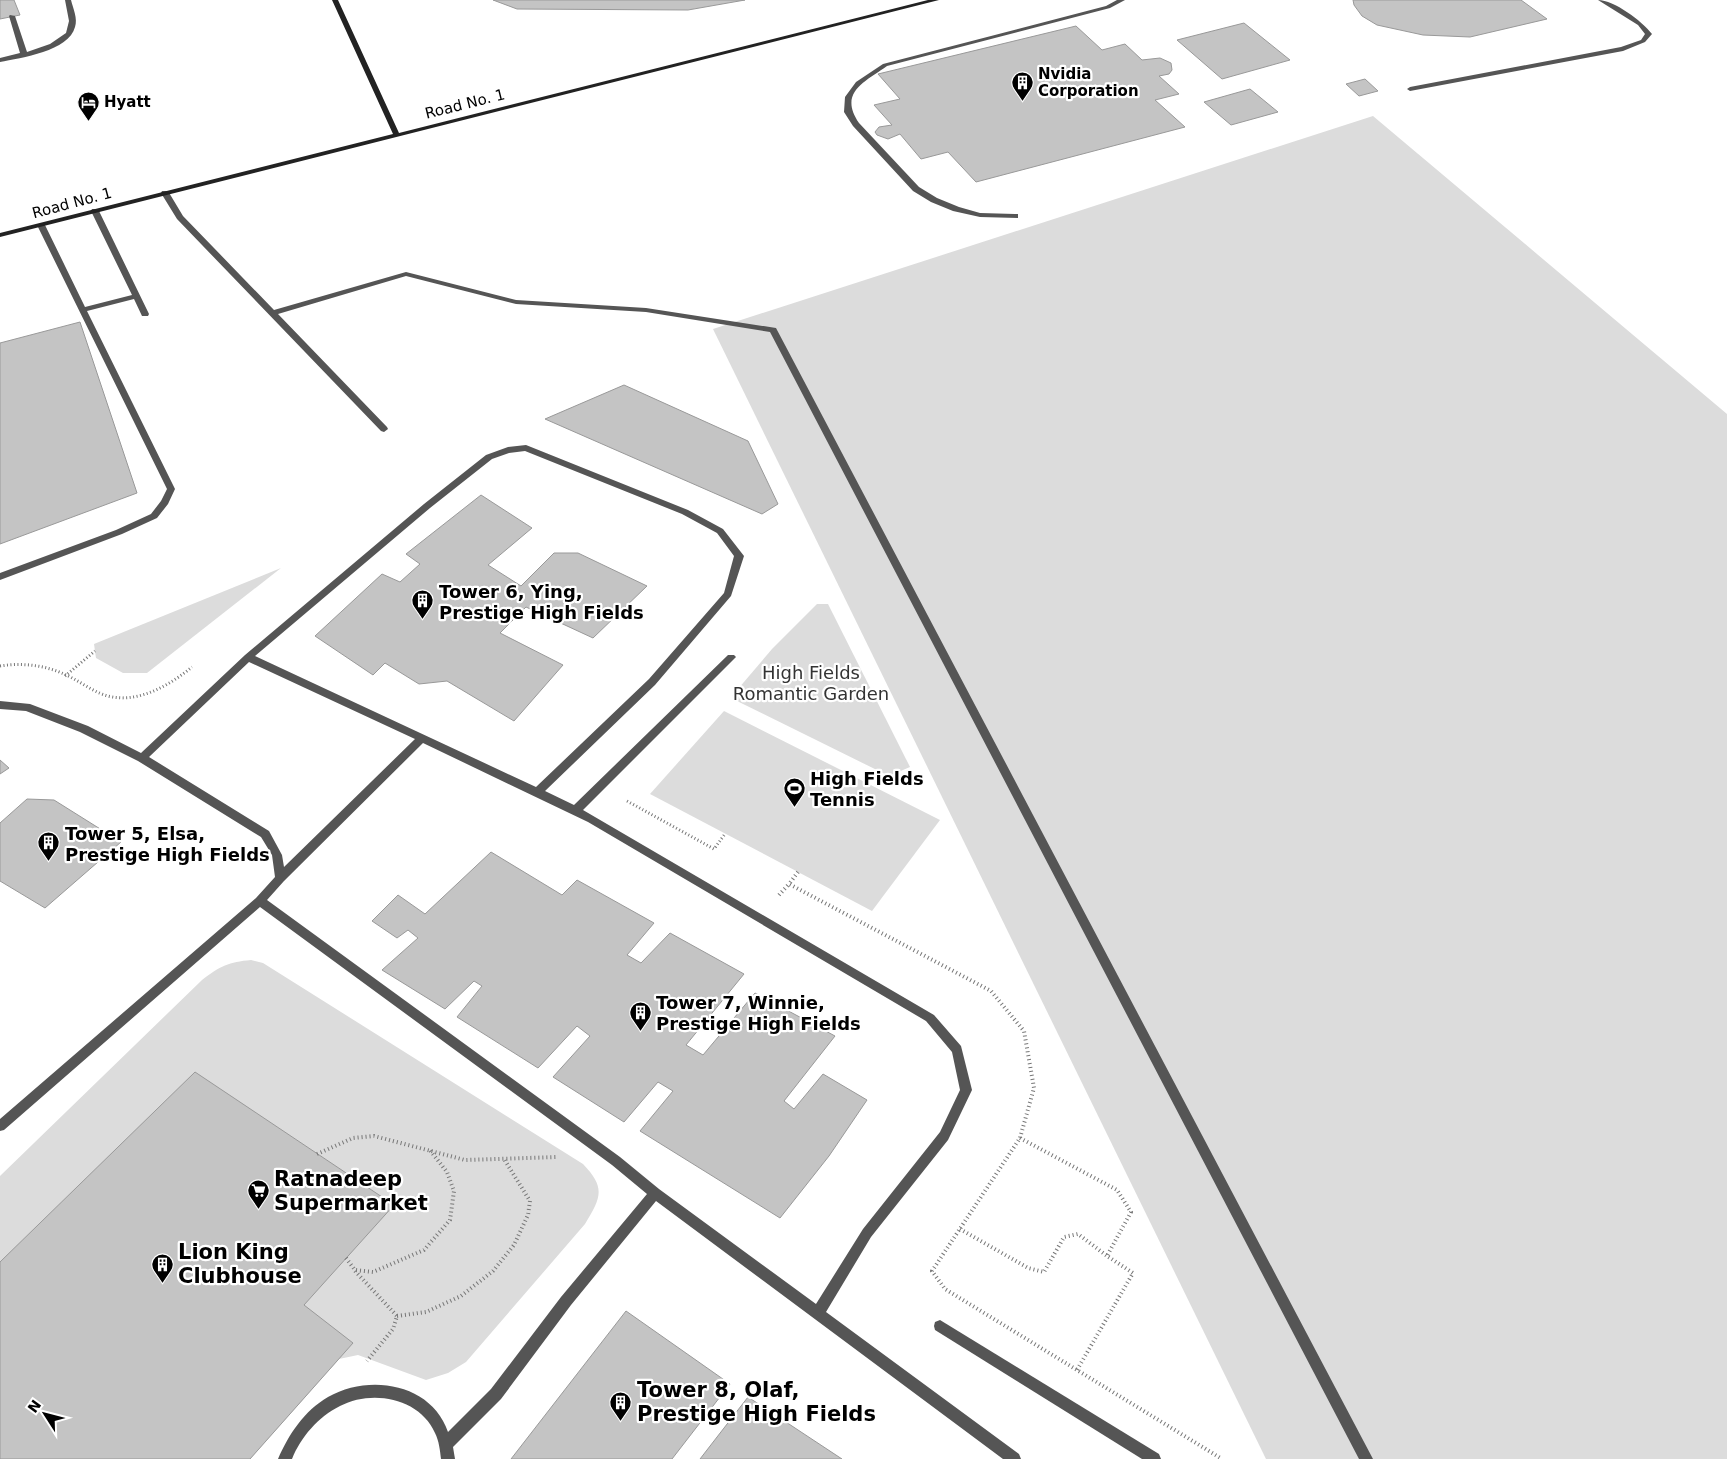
<svg xmlns="http://www.w3.org/2000/svg" width="1727" height="1459" font-family="'DejaVu Sans',sans-serif">
<style>
.green{fill:#dcdcdc}
.building{fill:#c4c4c4;stroke:#999}
.lines{fill:none;stroke-linecap:round;stroke-linejoin:round}
.path-far1{stroke:#777;stroke-width:3;stroke-dasharray:1 2.5;stroke-linecap:butt}
.path{stroke:#777;stroke-width:4;stroke-dasharray:1 3;stroke-linecap:butt}
.lane{fill:#555;fill-rule:evenodd}
.street{fill:#555;fill-rule:evenodd}
.secondary{fill:#222;fill-rule:evenodd}
.labels{text-anchor:middle;dominant-baseline:central;stroke-width:4.5;stroke-linejoin:round;paint-order:stroke}
.far-poi-label{font-size:15px;font-weight:bold;fill:#000;stroke:#fff;text-anchor:start}
.far-street-label{font-size:15px;fill:#000;stroke:#fff}
.poi-label{font-size:18px;font-weight:bold;fill:#000;stroke:#fff;text-anchor:start}
.park-label{font-size:18px;fill:#333;stroke:#fff}
.near-poi-label{font-size:21px;font-weight:bold;fill:#000;stroke:#fff;text-anchor:start}
</style>
<rect width="100%" height="100%" fill="#fff"/>
<g class="green">
<path d="M1373,116L1727,414V1459H1266L713,329Z"/>
<path d="M281,568L147,673H123L96,658L94,644Z"/>
<path d="M817,604H828L910,767L889,776L739,702L732,696L772,649Z"/>
<path d="M724,711L940,820L872,911L650,794Z"/>
<path d="M251,960L263,963L583,1164C606,1188 601,1197 585,1224L466,1362L448,1373L426,1380L358,1355L339,1359L250,1459H0V1176L202,980C220,966 229,962 251,960Z"/>
</g>
<g class="building">
<path d="M0,0H14L20,15L0,19Z"/>
<path d="M493,0H745L688,10L517,9Z"/>
<path d="M1353,0H1521L1547,19L1470,37L1423,35L1377,25L1362,16L1354,5Z"/>
<path d="M1244,23L1290,60L1222,79L1177,40Z"/>
<path d="M1076,26L1102,50L1125,44L1142,60L1160,58L1171,63L1172,70L1169,74L1159,76L1179,94L1155,100L1185,127L976,182L948,152L921,159L900,134L888,139L877,135L875,132L879,127L892,125L874,105L900,99L878,74Z"/>
<path d="M1365,79L1378,91L1359,96L1346,84Z"/>
<path d="M1250,89L1278,112L1231,125L1204,102Z"/>
<path d="M80,322L137,493L0,544V343Z"/>
<path d="M624,385L748,441L778,504L762,514L545,419Z"/>
<path d="M481,495L532,528L488,565L521,586L554,553H578L647,586L593,638L526,607L500,633L563,665L514,721L447,681L419,684L385,663L373,675L315,636L382,574L400,582L420,564L406,554Z"/>
<path d="M0,760L9,768L0,774Z"/>
<path d="M27,799L54,800L121,842L45,908L0,881V823Z"/>
<path d="M491,852L562,895L577,880L654,923L627,955L641,963L670,933L744,974L686,1045L703,1055L755,993L835,1036L784,1101L794,1109L823,1074L867,1100L829,1156L780,1218L640,1131L673,1091L658,1082L624,1122L553,1077L590,1036L577,1026L538,1068L457,1017L482,986L474,981L445,1009L382,970L418,938L408,930L397,938L372,921L398,895L425,914Z"/>
<path d="M195,1072L394,1205L304,1305L353,1343L250,1459H0V1262Z"/>
<path d="M626,1311L730,1384L672,1459H511Z"/>
<path d="M748,1397L842,1459H700Z"/>
</g>
<g class="lines">
<g class="path-far1">
<path d="M0,666C26,662 51,666 74,679C85,685 96,693 108,696C138,704 170,685 192,667"/>
<path d="M65,676L95,651"/>
<path d="M627,801L714,849L725,834"/>
</g>
<g class="path">
<path d="M798,872L789,884L991,991L1024,1031L1034,1088L1020,1138L932,1271L945,1289L1222,1459"/>
<path d="M779,895L789,884"/>
<path d="M1020,1138L1117,1190L1131,1212L1107,1256L1133,1273L1077,1370"/>
<path d="M317,1154L353,1138L374,1136L465,1160L558,1157"/>
<path d="M960,1229L1028,1268L1044,1272L1064,1237L1078,1234L1107,1256"/>
<path d="M346,1258L355,1270L373,1272L424,1250L450,1220L454,1191L447,1172L429,1149"/>
<path d="M355,1271L397,1316L393,1329L367,1361"/>
<path d="M397,1316L426,1312L461,1296L493,1271L514,1245L528,1215L530,1201L504,1159"/>
</g>
<g class="lane">
<path d="M65,0H71C73,8 78,19 75,27C69,51 21,58 0,62V58L20,53L9,16L10,15L15,16L27,52L50,44L66,33L69,21Z"/>
<path d="M1117,0H1125L1110,8L887,66C865,82 838,92 859,123L919,187L937,198L959,207L980,213L1015,214H1018V218L980,217L953,211L931,202L913,191L853,126L844,112L845,97L856,82L883,64L1106,6Z"/>
<path d="M1598,0C1614,0 1642,21 1652,34L1645,42L1623,51L1410,91L1407,89L1410,87L1621,47L1641,40L1645,34L1638,25Z"/>
<path d="M162,191H168L183,216L274,310L406,272L516,300L646,308L776,328L1373,1459H1359L770,332L646,312L516,304L406,276L278,314L387,427L388,429L384,432L381,431L177,219L161,193Z"/>
<path d="M92,209H95L99,211L149,314L148,316H142L134,299L87,311L175,489L168,504L157,518L122,534L0,580V573L116,530L151,514L161,501L167,489L37,225L41,223L45,225L85,307L132,295L91,211Z"/>
</g>
<g class="street">
<path d="M526,445L688,510L723,529L744,556L731,596L655,685L545,791L574,805L728,655H734L736,657L583,810L934,1015L961,1046L972,1090L948,1140L871,1237L826,1312L1019,1454L1021,1459H1003L656,1201L571,1305L501,1399L453,1447L455,1459H441C440,1450 439,1441 435,1433C420,1398 372,1389 340,1406C318,1417 301,1437 292,1459H278C289,1434 304,1411 328,1397C370,1373 432,1384 448,1432L491,1389L561,1297L647,1194L612,1165L260,907L4,1130L0,1131V1119L256,898L275,877L272,855L261,837L138,761L80,732L26,711L0,709V701L30,704L88,726L141,753L245,655L424,504L486,455L508,447ZM525,451L682,514L717,533L734,556L724,593L649,679L536,787L255,656L430,508L492,459L509,453ZM249,662L415,739L284,867L282,855L269,831L149,757ZM423,743L588,822L926,1021L952,1052L960,1090L940,1132L863,1229L816,1304L659,1189L620,1157L267,900L284,881Z"/>
<path d="M940,1320L1159,1454L1161,1459H1142L935,1330L934,1326L935,1322Z"/>
</g>
<path class="secondary" d="M332,0H338L399,133L928,0H939L0,237V233L393,134Z"/>
</g>
<defs>
<symbol id="building-pin" viewBox="-11 -11 22 30"><path d="M0 17L-7.5 6A9.5 9.5 0 1 1 7.5 6Z" fill="#000" stroke="#fff"/><path d="M-4-6H4V6H1V3H-1V6H-4ZM-2.5-4.3h1.7v1.8h-1.7ZM.8-4.3h1.7v1.8H.8ZM-2.5-1h1.7V.8h-1.7ZM.8-1h1.7V.8H.8Z" fill="#fff"/></symbol>
<symbol id="hotel-pin" viewBox="-11 -11 22 30"><path d="M0 17L-7.5 6A9.5 9.5 0 1 1 7.5 6Z" fill="#000" stroke="#fff"/><path d="M-6-4.5h1.5V1H6V5H4.5V3h-9V5H-6ZM-4 0a1.8 1.8 0 1 1 3.6 0ZM.5 0V-2.5h3Q6-2.5 6 0Z" fill="#fff"/></symbol>
<symbol id="stadium-pin" viewBox="-11 -11 22 30"><path d="M0 17L-7.5 6A9.5 9.5 0 1 1 7.5 6Z" fill="#000" stroke="#fff"/><path d="M0-5a6.5 5 0 1 0 0 10a6.5 5 0 1 0 0-10ZM-3.5-1.8h7v3.6h-7Z" fill="#fff"/></symbol>
<symbol id="supermarket-pin" viewBox="-11 -11 22 30"><path d="M0 17L-7.5 6A9.5 9.5 0 1 1 7.5 6Z" fill="#000" stroke="#fff"/><path d="M-6-5.5h2.5l.6 2H6L4.5 2H-2.5L-4.4-4H-6ZM-1.5 3.2a1.3 1.3 0 1 0 .1 0ZM3 3.2a1.3 1.3 0 1 0 .1 0Z" fill="#fff"/></symbol>
</defs>
<g fill-rule="evenodd">
<use href="#building-pin" x="1010" y="70" width="25" height="34"/>
<use href="#hotel-pin" x="76" y="90" width="25" height="34"/>
<use href="#building-pin" x="410" y="588" width="25" height="34"/>
<use href="#stadium-pin" x="782" y="776" width="25" height="34"/>
<use href="#building-pin" x="36" y="830" width="25" height="34"/>
<use href="#building-pin" x="628" y="1000" width="25" height="34"/>
<use href="#supermarket-pin" x="246" y="1178" width="25" height="34"/>
<use href="#building-pin" x="150" y="1252" width="25" height="34"/>
<use href="#building-pin" x="608" y="1390" width="25" height="34"/>
</g>
<g class="labels">
<g class="far-poi-label">
<text x="1038" y="74">Nvidia<tspan x="1038" dy="17">Corporation</tspan></text>
<text x="104" y="102">Hyatt</text>
</g>
<g class="far-street-label">
<text transform="translate(465 104) rotate(-14)">Road No. 1</text>
<text transform="translate(72 203) rotate(-15)">Road No. 1</text>
</g>
<g class="poi-label">
<text x="439" y="591">Tower 6, Ying,<tspan x="439" dy="21">Prestige High Fields</tspan></text>
<text x="810" y="778">High Fields<tspan x="810" dy="21">Tennis</tspan></text>
<text x="65" y="833">Tower 5, Elsa,<tspan x="65" dy="21">Prestige High Fields</tspan></text>
<text x="656" y="1002">Tower 7, Winnie,<tspan x="656" dy="21">Prestige High Fields</tspan></text>
</g>
<g class="park-label">
<text x="811" y="672">High Fields<tspan x="811" dy="21">Romantic Garden</tspan></text>
</g>
<g class="near-poi-label">
<text x="274" y="1179">Ratnadeep<tspan x="274" dy="24">Supermarket</tspan></text>
<text x="178" y="1252">Lion King<tspan x="178" dy="24">Clubhouse</tspan></text>
<text x="637" y="1390">Tower 8, Olaf,<tspan x="637" dy="24">Prestige High Fields</tspan></text>
</g>
</g>
<g transform="translate(45 1414) rotate(306)" stroke="#ffffff" stroke-width="4" paint-order="stroke">
<path d="M0-4L9 19L0 12L-9 19Z" fill="#000000"/>
<text y="-8" font-size="14" font-weight="bold" text-anchor="middle" fill="#000000">N</text>
</g>
</svg>
